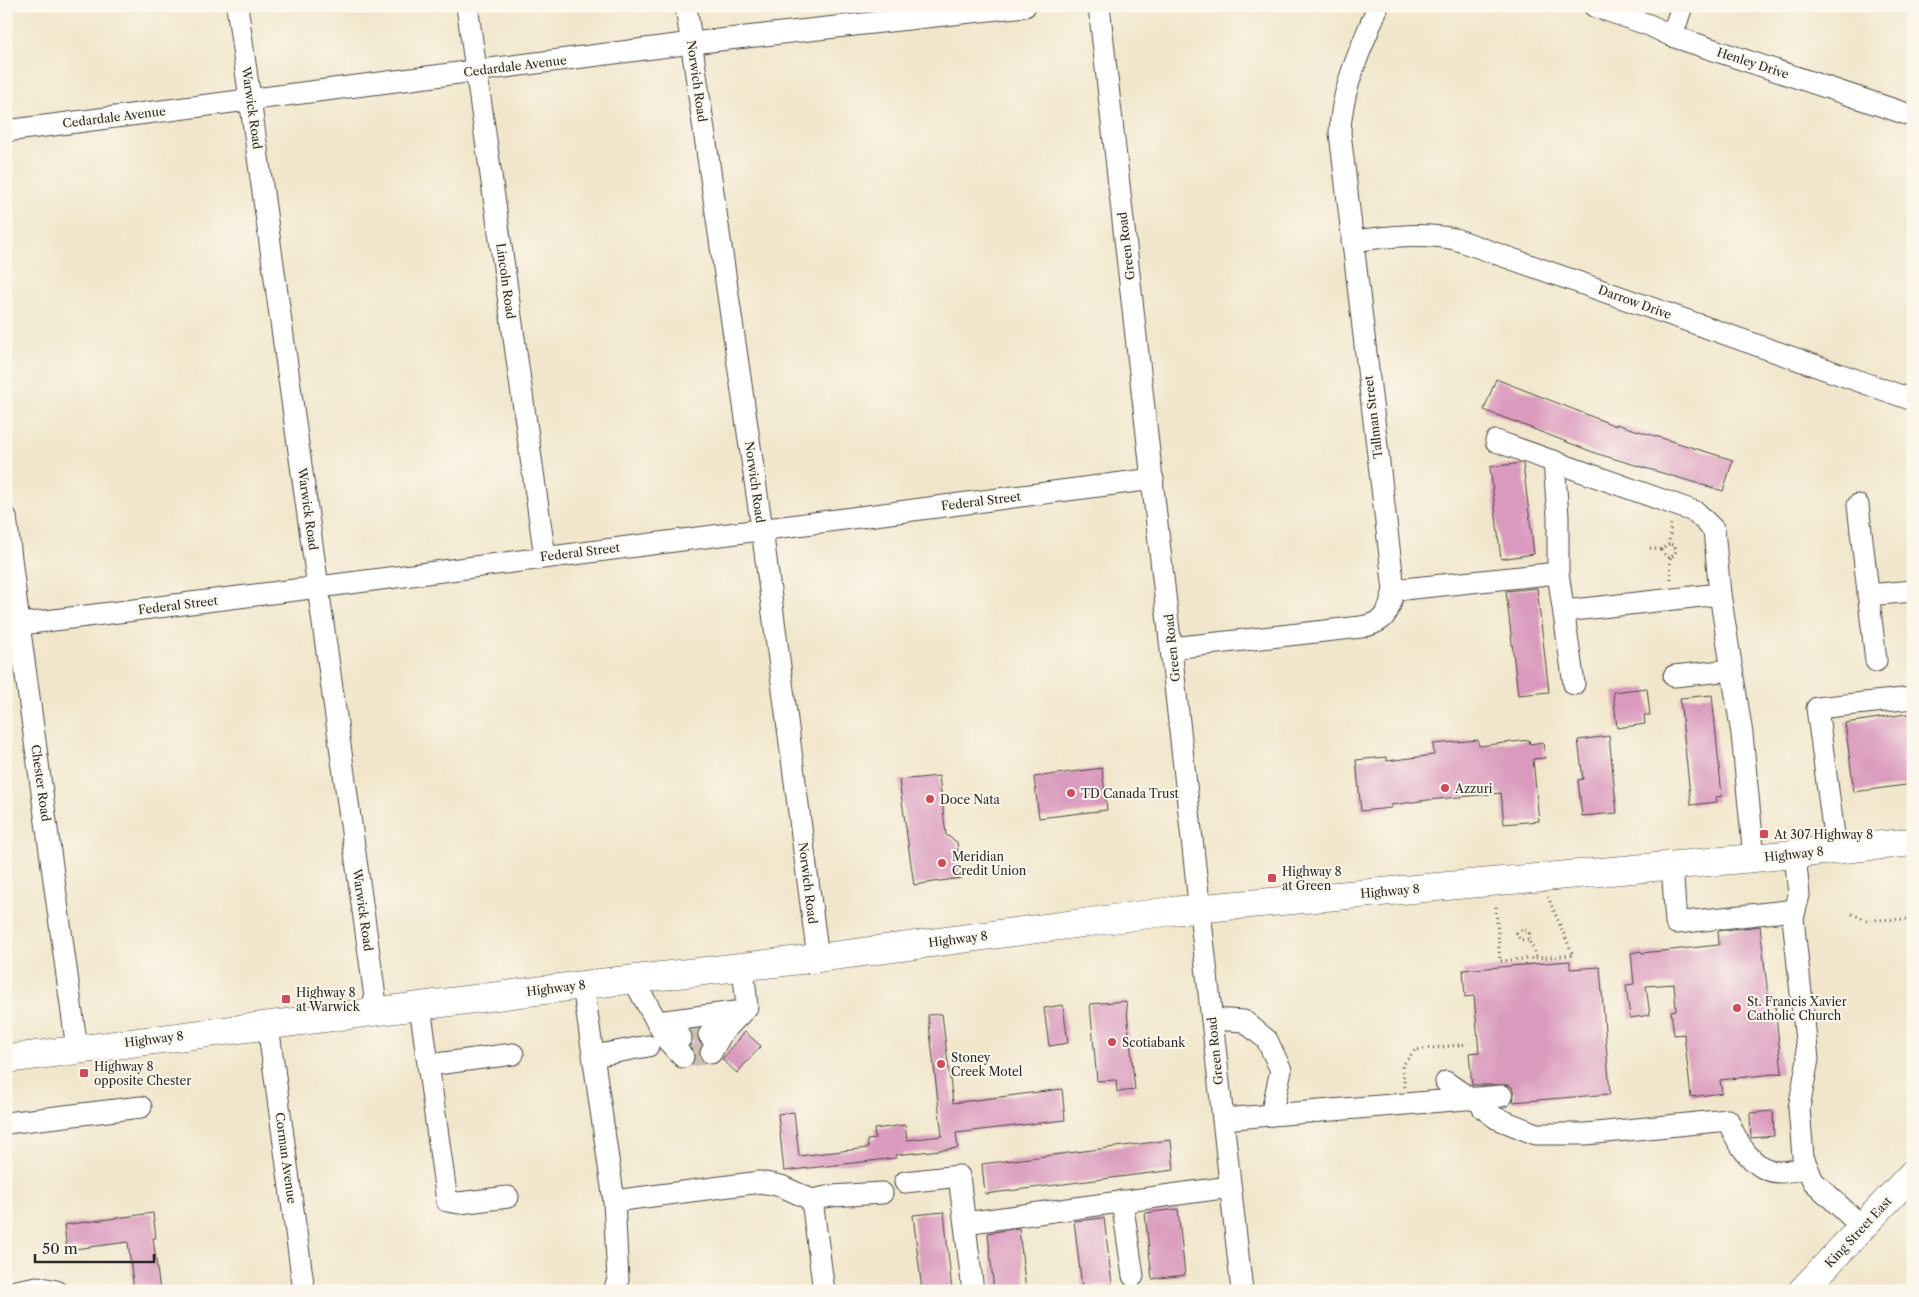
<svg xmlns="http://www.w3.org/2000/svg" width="1919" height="1297" font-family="'Libre Caslon Text',serif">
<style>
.building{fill:#da9abd}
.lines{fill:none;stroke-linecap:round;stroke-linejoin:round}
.minor-tunnel{stroke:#c9c1ab;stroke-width:21;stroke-dasharray:21 11;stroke-linecap:butt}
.minor-casing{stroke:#494743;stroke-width:23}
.major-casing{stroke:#494743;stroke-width:29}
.path{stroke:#494743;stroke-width:3;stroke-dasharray:1 4;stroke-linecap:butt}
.minor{stroke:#fff;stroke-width:21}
.major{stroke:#fff;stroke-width:28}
.poi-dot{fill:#d1495b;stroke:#fbf7ec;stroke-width:2}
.labels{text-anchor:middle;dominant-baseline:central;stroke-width:4;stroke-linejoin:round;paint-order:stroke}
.street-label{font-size:12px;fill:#2b2b2b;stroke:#fbf7ec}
.poi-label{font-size:12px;fill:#2b2b2b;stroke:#fbf7ec;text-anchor:start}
</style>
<rect width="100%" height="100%" fill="#fbf7ec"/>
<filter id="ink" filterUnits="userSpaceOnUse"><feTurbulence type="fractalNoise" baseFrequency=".02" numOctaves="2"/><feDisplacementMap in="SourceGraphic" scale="10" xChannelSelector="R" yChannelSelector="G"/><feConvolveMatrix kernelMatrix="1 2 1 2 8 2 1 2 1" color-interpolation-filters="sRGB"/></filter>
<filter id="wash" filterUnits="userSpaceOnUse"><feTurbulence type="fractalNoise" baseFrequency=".0096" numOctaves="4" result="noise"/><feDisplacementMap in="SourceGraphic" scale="20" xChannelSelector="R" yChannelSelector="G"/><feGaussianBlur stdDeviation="1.12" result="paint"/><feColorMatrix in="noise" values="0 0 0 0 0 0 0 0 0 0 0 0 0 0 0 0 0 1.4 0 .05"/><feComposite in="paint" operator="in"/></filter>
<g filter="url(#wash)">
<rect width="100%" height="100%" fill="#f1e6cb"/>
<g id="blocks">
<g class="building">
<path d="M1496,379L1616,426V424L1733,460L1723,491L1598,454L1484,410Z"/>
<path d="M1522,463L1523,464L1534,554L1501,559L1490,467Z"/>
<path d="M1537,588L1549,692L1518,695L1506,591Z"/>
<path d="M1647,688L1650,715H1644L1645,724L1617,728L1613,692Z"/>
<path d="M1712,695L1722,796L1716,797L1717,802L1691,805L1680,698Z"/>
<path d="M1913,713V784L1854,792L1845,723Z"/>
<path d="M1609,736L1617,813L1582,816L1578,780L1583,779L1578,740Z"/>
<path d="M1478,740L1479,746L1529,740L1530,744L1543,742L1545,758L1533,759L1539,821L1504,824L1501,793L1428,800L1391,805V808L1361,811L1356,760L1386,757L1387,761L1434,755L1433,744Z"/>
<path d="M1102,768L1107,810L1039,818L1034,777Z"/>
<path d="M939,776L946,835L957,842L961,878L914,885L899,780Z"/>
<path d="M1760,926L1768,996L1774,995L1782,1073L1720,1080L1722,1093L1691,1097L1684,1034L1674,1035L1671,1011L1676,1010L1674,984L1646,986L1650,1015L1630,1018L1626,985L1634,984L1631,953L1641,951L1642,953L1719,945L1718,931Z"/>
<path d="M1570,961V969L1600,967L1610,1094L1513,1102L1514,1094L1512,1087L1507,1085H1472L1469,1053L1479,1052L1474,996L1465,997L1463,970Z"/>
<path d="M1126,1001L1135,1090L1117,1092L1116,1080L1097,1081L1090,1004Z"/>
<path d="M1063,1005L1068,1043L1049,1046L1044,1008Z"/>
<path d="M942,1014L953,1103L1062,1089L1065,1120L956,1133L958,1148L896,1155V1158L784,1171L778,1114L794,1112L799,1156L868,1148L867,1140L875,1139L874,1129L905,1125L907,1140L942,1136L928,1015Z"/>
<path d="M698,1029L697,1037L701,1044L699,1053L700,1057L695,1058V1054L690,1046L693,1037L691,1030Z"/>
<path d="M745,1032L761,1046L737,1073L722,1059Z"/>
<path d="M1773,1111L1774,1136L1751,1138L1750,1113Z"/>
<path d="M1171,1140L1174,1170L985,1194L982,1164Z"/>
<path d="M1178,1209L1185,1275L1152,1279L1145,1213Z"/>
<path d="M944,1212L952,1291H922L913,1215Z"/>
<path d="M153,1213L156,1238H153L160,1291H134L128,1242L67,1250L64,1225Z"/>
<path d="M1104,1218L1112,1284L1082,1287L1074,1221Z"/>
<path d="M1019,1228L1026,1291H994L988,1233Z"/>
</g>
</g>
</g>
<g filter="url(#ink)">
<use href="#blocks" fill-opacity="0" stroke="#494743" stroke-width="1"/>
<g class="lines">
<g class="minor-tunnel">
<path d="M680,1031L708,1028"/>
<path d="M683,1057L711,1053"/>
</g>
<defs>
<g id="minor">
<path d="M237,6L377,1011"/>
<path d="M467,6L545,557"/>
<path d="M686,6L762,529L818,958"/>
<path d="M1099,6C1148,434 1194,863 1242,1291"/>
<path d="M1594,6L1649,25L1672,36L1913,116"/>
<path d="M1672,36L1682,6"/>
<path d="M6,131L692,43L1025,6"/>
<path d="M1352,241C1388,237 1418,232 1455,239L1913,400"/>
<path d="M1496,441L1696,512L1714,530L1720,594L1742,734L1754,858"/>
<path d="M1554,461L1558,517V573L1574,684"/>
<path d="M1858,505L1876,661"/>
<path d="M6,517L19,624L77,1049"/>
<path d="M1394,590L1558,573"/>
<path d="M1868,595L1913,591"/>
<path d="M1564,611L1720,594"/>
<path d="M6,626L319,587L1153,479"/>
<path d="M1172,648L1361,627C1386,622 1388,614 1394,590L1340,133C1341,88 1362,47 1378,6"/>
<path d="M1674,676L1732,670"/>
<path d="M1836,850L1817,708L1913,698"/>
<path d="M1795,854L1799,895L1793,918L1808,1059L1799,1108L1803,1157L1813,1181L1862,1227"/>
<path d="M1672,865L1676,923L1795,910"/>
<path d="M633,979L667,1040L681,1038"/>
<path d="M583,985L614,1201L618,1280L614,1291"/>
<path d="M420,1006L447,1201L459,1203L508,1197"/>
<path d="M1212,1019L1244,1021L1267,1040L1281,1070L1271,1115"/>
<path d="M657,1022L743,1011"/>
<path d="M268,1025L304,1291"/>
<path d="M709,1035L722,1033L747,1007L743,966"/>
<path d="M667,1040L683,1057"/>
<path d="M711,1053L722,1033"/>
<path d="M594,1056L648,1046"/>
<path d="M429,1065L513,1054"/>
<path d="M1446,1082L1469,1098L1480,1102L1483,1108L1496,1118L1536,1134H1586L1728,1120C1736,1141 1753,1172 1780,1172C1789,1172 1798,1169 1807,1168"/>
<path d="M1223,1119L1502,1096"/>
<path d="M6,1123L141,1107"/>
<path d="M905,1182L959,1176L973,1291"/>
<path d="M812,1200L831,1196L882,1193"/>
<path d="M614,1201L760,1182L781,1186L812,1200L824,1291"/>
<path d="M1122,1201L1133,1276"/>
<path d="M965,1223L1230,1187"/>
<path d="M16,1291L37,1287L56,1291"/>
</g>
<g id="major">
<path d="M6,1059L583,985L818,958L1172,911L1754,858L1913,842"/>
<path d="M1802,1291L1913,1173"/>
</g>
</defs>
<use href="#minor" class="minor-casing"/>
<use href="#major" class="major-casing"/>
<g class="path">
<path d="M1650,548L1661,550L1669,544L1671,522"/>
<path d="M1661,550L1664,554L1670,558L1675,554L1676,549L1674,545L1669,544"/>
<path d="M1670,558L1671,582"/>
<path d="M1496,907L1500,961L1573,955L1548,897"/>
<path d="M1852,914L1866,920L1912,919"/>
<path d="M1528,940H1520L1517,933L1523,929L1529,933L1528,940L1534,949L1536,958"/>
<path d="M1405,1087L1402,1066L1415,1050L1468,1044"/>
</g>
<use href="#minor" class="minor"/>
<use href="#major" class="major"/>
</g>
</g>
<g class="poi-dot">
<circle cx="1445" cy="788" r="5"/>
<circle cx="1071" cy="793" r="5"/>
<circle cx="930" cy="799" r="5"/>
<rect x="1759" y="829" width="10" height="10" rx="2.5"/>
<circle cx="942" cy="863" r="5"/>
<rect x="1267" y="873" width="10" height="10" rx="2.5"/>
<rect x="281" y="994" width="10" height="10" rx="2.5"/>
<circle cx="1737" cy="1008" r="5"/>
<circle cx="1112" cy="1042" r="5"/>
<circle cx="941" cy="1064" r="5"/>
<rect x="79" y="1068" width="10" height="10" rx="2.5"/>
</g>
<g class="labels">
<g class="street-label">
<text transform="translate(1753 63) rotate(18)">Henley Drive</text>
<text transform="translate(515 66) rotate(-7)">Cedardale Avenue</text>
<text transform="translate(697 81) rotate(82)">Norwich Road</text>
<text transform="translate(252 108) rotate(82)">Warwick Road</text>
<text transform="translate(114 117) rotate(-7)">Cedardale Avenue</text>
<text transform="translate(1126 246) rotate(-97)">Green Road</text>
<text transform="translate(506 281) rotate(82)">Lincoln Road</text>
<text transform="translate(1635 302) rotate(20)">Darrow Drive</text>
<text transform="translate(1373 417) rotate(-97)">Tallman Street</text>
<text transform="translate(755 482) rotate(82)">Norwich Road</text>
<text transform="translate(981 501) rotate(-7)">Federal Street</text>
<text transform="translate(308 509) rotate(82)">Warwick Road</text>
<text transform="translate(580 552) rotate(-7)">Federal Street</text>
<text transform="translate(178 605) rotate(-7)">Federal Street</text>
<text transform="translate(1172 648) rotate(-96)">Green Road</text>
<text transform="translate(41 783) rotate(82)">Chester Road</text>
<text transform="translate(1794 854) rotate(-6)">Highway 8</text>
<text transform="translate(808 883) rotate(83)">Norwich Road</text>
<text transform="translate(1390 891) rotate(-5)">Highway 8</text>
<text transform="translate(363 910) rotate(82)">Warwick Road</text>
<text transform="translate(958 939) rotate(-7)">Highway 8</text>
<text transform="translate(556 988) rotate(-7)">Highway 8</text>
<text transform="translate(154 1039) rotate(-7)">Highway 8</text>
<text transform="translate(1215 1051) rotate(-96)">Green Road</text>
<text transform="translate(286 1158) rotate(82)">Corman Avenue</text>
<text transform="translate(1858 1232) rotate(-47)">King Street East</text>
</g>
<g class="poi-label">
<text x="1455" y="788">Azzuri</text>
<text x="1081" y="793">TD Canada Trust</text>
<text x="940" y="799">Doce Nata</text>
<text x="1774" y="834">At 307 Highway 8</text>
<text x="952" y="856">Meridian<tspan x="952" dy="14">Credit Union</tspan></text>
<text x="1282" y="871">Highway 8<tspan x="1282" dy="14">at Green</tspan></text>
<text x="296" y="992">Highway 8<tspan x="296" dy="14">at Warwick</tspan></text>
<text x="1747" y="1001">St. Francis Xavier<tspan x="1747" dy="14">Catholic Church</tspan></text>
<text x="1122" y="1042">Scotiabank</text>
<text x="951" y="1057">Stoney<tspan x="951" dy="14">Creek Motel</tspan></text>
<text x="94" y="1066">Highway 8<tspan x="94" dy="14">opposite Chester</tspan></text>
</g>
</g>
<rect width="1919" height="1297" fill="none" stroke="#fbf7ec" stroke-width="25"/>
<path d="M35 1254v8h119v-8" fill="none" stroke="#2b2b2b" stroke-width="2.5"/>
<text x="42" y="1254" font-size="15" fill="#2b2b2b" stroke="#fbf7ec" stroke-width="4" paint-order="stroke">50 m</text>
</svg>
